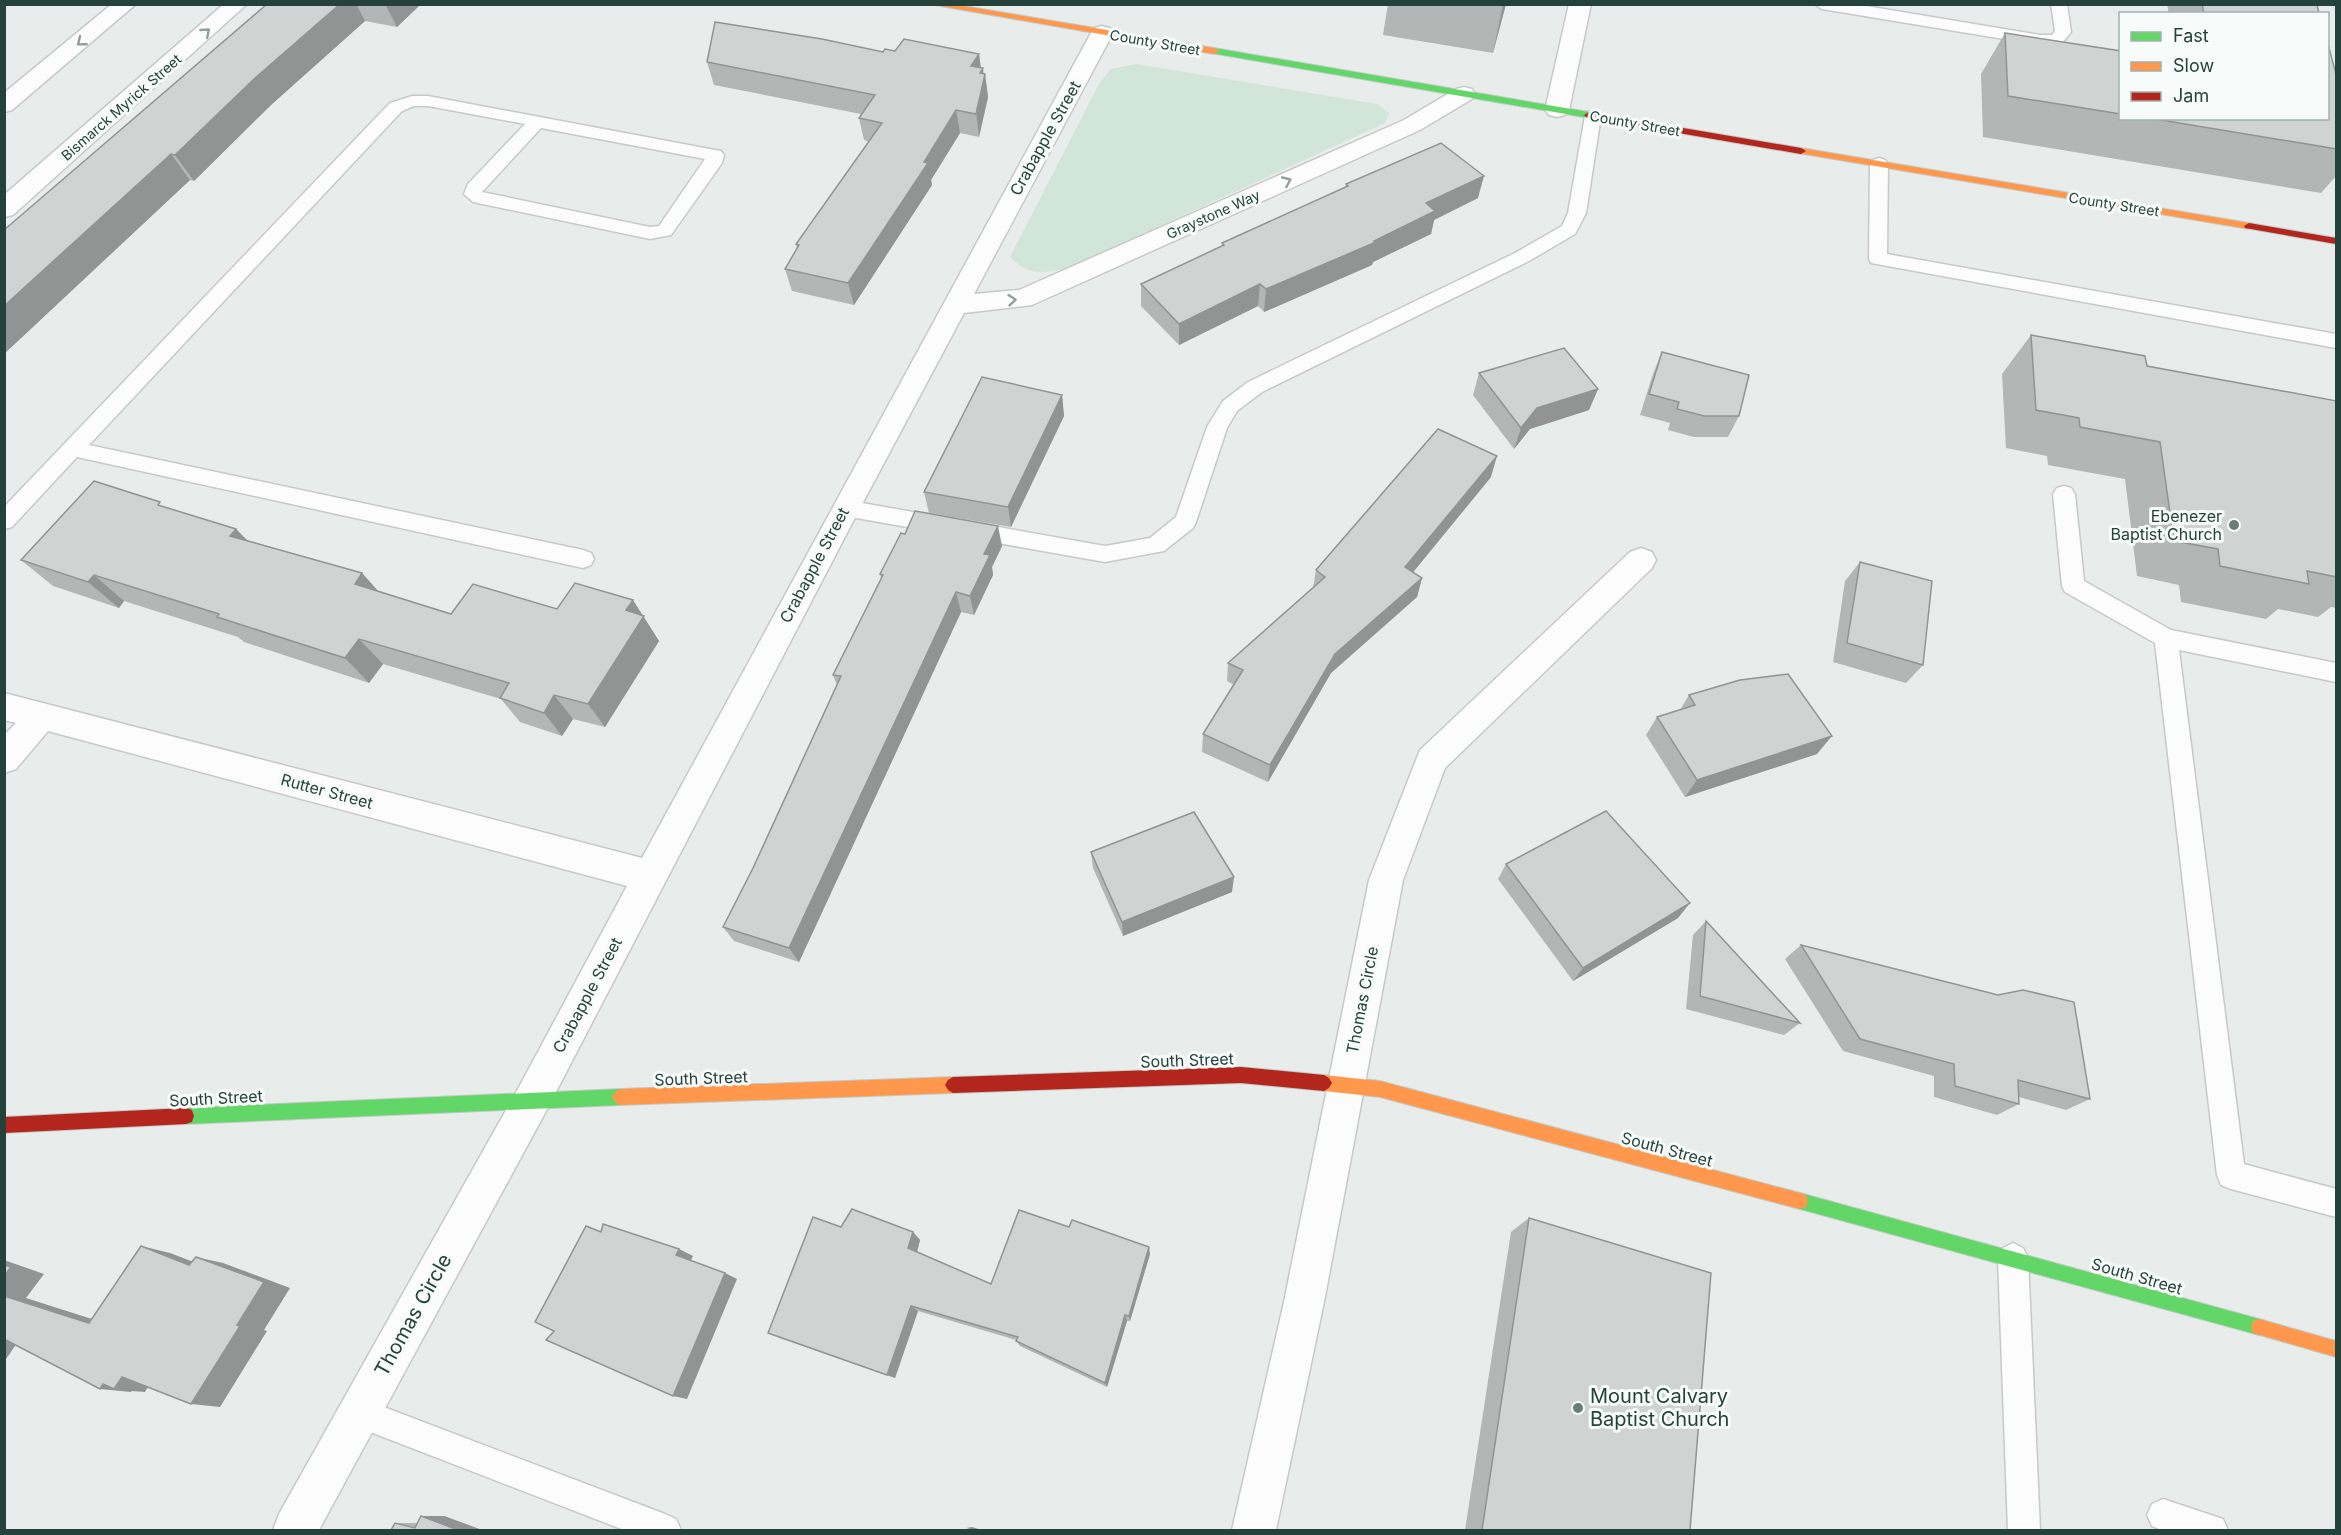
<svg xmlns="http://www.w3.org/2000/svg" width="2341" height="1535" font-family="Inter,sans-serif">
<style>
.green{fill:#d1e6d8}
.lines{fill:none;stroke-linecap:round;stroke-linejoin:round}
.lane-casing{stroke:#c5cac8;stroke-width:3}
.street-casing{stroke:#c5cac8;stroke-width:3}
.fast-casing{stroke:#c3cbc8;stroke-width:2}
.slow-casing{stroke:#c3cbc8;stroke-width:2}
.jam-casing{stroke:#c3cbc8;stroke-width:2}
.lane{fill:#fcfcfc;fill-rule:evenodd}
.street{fill:#fcfcfc;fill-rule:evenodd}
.fast{fill:#63d668;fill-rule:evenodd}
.slow{fill:#ff974d;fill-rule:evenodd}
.jam{fill:#b3261e;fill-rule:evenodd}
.wall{fill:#b2b6b5}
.shaded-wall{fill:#919493}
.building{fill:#cfd4d2;stroke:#919493;stroke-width:1.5}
.oneway{stroke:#909f9b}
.poi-dot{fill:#697e78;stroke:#f7fbf9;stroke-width:2}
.labels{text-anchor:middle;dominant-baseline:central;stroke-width:6;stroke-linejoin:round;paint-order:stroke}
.far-street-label{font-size:14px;fill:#24423a;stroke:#f7fbf9}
.street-label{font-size:16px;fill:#24423a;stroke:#f7fbf9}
.poi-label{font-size:16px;fill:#24423a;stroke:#f7fbf9;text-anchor:end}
.near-street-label{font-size:20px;fill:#24423a;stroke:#f7fbf9}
.near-poi-label{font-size:20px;fill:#24423a;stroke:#f7fbf9;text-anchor:start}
</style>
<rect width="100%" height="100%" fill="#e8edeb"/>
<path class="green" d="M1136,64L1377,104L1389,113L1385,123L1066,269C1040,273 1029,276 1010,257L1100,82L1111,69Z"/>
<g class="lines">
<defs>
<g id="lane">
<path d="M1814,4H1854L2040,35H2052L2055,31L2051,4H2067L2071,32L2062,43L2040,45L1822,9Z"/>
<path d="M412,96H428L715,150L721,151L724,155L722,163L671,235L650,239L473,202L464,194L468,184L525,124L428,106H414L402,111L89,445L583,550L591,553L594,559L591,565L583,568L77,457L12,527L4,529V507L390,103ZM541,128L705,159L659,226L650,227L482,192Z"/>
<path d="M1593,111L1599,112L1601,116L1586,213L1575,234L1529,261L1262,392L1237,411L1227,428L1196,522L1193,528L1164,551L1105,562L845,516L838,514L834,508L838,502L845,500L1105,546L1150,538L1176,517L1207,427L1223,401L1248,382L1515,253L1562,226L1568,213L1585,116L1587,112Z"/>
<path d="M1879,158L1885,160L1888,164L1887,254L2336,334V348L1871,263L1869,259L1870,164L1873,160Z"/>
<path d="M2064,486L2071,488L2075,494L2084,581L2171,630L2336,663V682L2179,650L2244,1164L2336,1189V1217L2231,1189L2221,1185L2217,1175L2155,643L2065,592L2062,586L2053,494L2057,488Z"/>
<path d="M2013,1243L2023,1248L2028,1258L2040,1530H2008L1998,1258L2003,1248Z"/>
<path d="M360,1398L665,1514L676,1519L681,1530H624L360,1428L349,1424L345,1413L349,1402Z"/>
<path d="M2163,1499L2223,1519L2228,1530H2162L2152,1526L2147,1515L2152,1504Z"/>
</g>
<g id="street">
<path d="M112,4H136L12,110L4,112V93Z"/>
<path d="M224,4H247L13,215L4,217V195Z"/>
<path d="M1569,4H1591L1569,110L1565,115L1557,117L1549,115L1545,110Z"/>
<path d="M1102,26L1110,28L1113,33L974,294L1019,290L1404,120L1456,89L1464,87L1472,89L1475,94L1472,99L1420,130L1032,305L964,313L860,508L545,1113L319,1530H273L279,1514L519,1087L627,886L48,731L16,769L4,773V735L16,723L4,720V693L642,858L1091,33L1094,28Z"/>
<path d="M1641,548L1652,552L1656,560L1652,568L1445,768L1403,880L1324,1302L1276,1530H1232L1284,1302L1369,880L1416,760L1420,750L1630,552Z"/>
</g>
<g id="fast">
<path d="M1214,48L1589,112L1594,115L1589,118L1211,53V49Z"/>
<path d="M620,1089L625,1092L628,1097L625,1102L620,1105L186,1124L180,1122L178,1116L180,1110L186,1108Z"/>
<path d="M1800,1193L2259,1319L2265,1321L2267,1327L2265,1333L2259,1335L1800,1209L1794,1207L1792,1201L1794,1195Z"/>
</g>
<g id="slow">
<path d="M929,4H952L1214,48L1219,51L1214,54Z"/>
<path d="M1801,148L2249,223L2254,226L2249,229L1798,153V149Z"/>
<path d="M1324,1075L1380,1081L1800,1193L1806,1195L1808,1201L1806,1207L1800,1209L1380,1097L1324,1091L1319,1088L1316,1083L1319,1078Z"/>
<path d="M953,1077L958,1080L961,1085L958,1090L953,1093L620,1105L615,1102L612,1097L615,1092L620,1089Z"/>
<path d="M2259,1319L2336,1341V1357L2253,1333L2251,1327L2253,1321Z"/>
</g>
<g id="jam">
<path d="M1589,112L1801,148L1806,151L1801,154L1586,117L1584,115Z"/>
<path d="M2249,223L2336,238V244L2245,228L2244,226Z"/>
<path d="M1241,1067L1324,1075L1329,1078L1332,1083L1329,1088L1324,1091L1241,1083L953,1093L948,1090L945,1085L948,1080L953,1077Z"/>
<path d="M186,1108L192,1110L194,1116L192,1122L186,1124L4,1133V1117Z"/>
</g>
</defs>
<use href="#lane" class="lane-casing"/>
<use href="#street" class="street-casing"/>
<use href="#fast" class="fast-casing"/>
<use href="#slow" class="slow-casing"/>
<use href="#jam" class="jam-casing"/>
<use href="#lane" class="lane"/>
<use href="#street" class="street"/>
<use href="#fast" class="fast"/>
<use href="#slow" class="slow"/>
<use href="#jam" class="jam"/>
</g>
<g class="wall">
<path d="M267,4H421L397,27L365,21L271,105L194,181L190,180L4,354Z"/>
<path d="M1388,4H1506L1493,53L1383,35Z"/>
<path d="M2167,4H2317L2319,14H2169Z"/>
<path d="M2005,33L2121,51V118H2328L2337,78V175L2321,193L1983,137L1981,74Z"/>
<path d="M895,51L979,54L981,68L983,73L985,74L988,97L979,137L960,133L931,180L932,185L854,305L792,291L785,269L797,249L796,244L869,142L864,140L859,118L861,114L714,85L707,62Z"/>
<path d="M1346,184L1478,198L1434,220L1431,234L1373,262L1372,265L1264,312L1258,306L1179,345L1141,306V284L1222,247V243L1345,188Z"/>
<path d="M2031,335L2147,366L2337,401V608L2331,607L2318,617L2278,609L2266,619L2181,602L2179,585L2137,576L2125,479L2048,465L2047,456L2006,448L2002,374Z"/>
<path d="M1662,352L1739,416L1728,437H1694L1668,430L1670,423L1640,415L1653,374Z"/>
<path d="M1479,373L1598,389L1589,410L1530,429L1514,449L1473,395Z"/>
<path d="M1062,395L1064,416L1011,527L929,513L924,492Z"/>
<path d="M1491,477L1413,572L1422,578L1417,597L1331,673L1268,782L1202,752L1203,734L1234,685L1227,681L1228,663L1313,588L1316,570Z"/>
<path d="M166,507L236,529L247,540L362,573L378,591L451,614L557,609L643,616L659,641L605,727L573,719L562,736L520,722L501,699L383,664L369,683L244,642L238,637L124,601L119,608L53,586L21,560Z"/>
<path d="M1002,546L992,567L993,575L974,615L961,612L799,962L734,941L723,927L753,868L837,685L833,675L881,578L880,574Z"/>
<path d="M1860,562L1923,665L1906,683L1833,662L1845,581Z"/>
<path d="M1689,695L1817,754L1685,797L1646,735L1657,717L1680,710Z"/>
<path d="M1091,852L1232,892L1123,936L1093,868Z"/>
<path d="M1506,864L1678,918L1573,981L1498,879Z"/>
<path d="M1706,921L1800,1023L1784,1035L1686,1009L1693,935Z"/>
<path d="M1801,945L2090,1099L2066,1110L2019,1097V1104L1997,1115L1934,1097V1076L1843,1051L1785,959Z"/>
<path d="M1529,1218L1690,1530H1465L1511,1232Z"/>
<path d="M841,1227L913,1232L920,1240L917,1252L991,1284L1150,1254L1130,1321H1127L1107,1387L1020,1346L1016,1341V1340L918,1311L895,1378L780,1338L768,1333Z"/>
<path d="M421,1516H444L482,1530H391L395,1523H418Z"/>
</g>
<g class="shaded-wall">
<path d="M340,4H356L365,21L271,105L194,181L175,155L254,79Z"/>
<path d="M385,4H421L397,27Z"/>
<path d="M1503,4H1506L1493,53Z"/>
<path d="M979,54L981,70L983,68L984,78L985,74L988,97L979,137L971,66Z"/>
<path d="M956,110L960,133L931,180L932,185L854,305L848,283Z"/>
<path d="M171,154L190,180L4,354V306Z"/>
<path d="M1484,176L1478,198L1434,220L1431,234L1373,262L1372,265L1264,312L1266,289L1374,241L1426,203Z"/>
<path d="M1260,284L1258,306L1179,345V324Z"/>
<path d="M1598,389L1589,410L1530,429L1514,449L1521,428L1537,408Z"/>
<path d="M1062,395L1064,416L1011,527L1008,507Z"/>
<path d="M1497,456L1491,477L1401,587L1405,567Z"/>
<path d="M998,526L1002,546L992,567L993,575L974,615L970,596L984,554Z"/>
<path d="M236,529L262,556L230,536Z"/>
<path d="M362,573L385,599L355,584Z"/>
<path d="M94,575L124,601L119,608L88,582Z"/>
<path d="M1422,578L1417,597L1331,673L1268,782L1270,765L1335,654Z"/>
<path d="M956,592L961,612L799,962L789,948Z"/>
<path d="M633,600L659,641L605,727L588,704L626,610Z"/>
<path d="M359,639L383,664L369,683L345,658Z"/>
<path d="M554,695L573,719L562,736L544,713Z"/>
<path d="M1832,736L1817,754L1685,797L1697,780Z"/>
<path d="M1234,877L1232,892L1123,936L1122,922Z"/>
<path d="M1690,903L1678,918L1573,981L1583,968Z"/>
<path d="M913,1232L920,1240L916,1256L908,1248Z"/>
<path d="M141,1246L170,1253L217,1271L189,1265Z"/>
<path d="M1149,1247L1150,1254L1130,1321L1129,1316Z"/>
<path d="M679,1249L693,1256L690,1262L676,1255Z"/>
<path d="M196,1257L223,1263L290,1288L264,1330L267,1331L220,1407L191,1404L237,1325Z"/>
<path d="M4,1260L44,1274L26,1298L120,1328L89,1323L4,1296Z"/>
<path d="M725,1273L737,1279L687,1399L673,1396Z"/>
<path d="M911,1306L918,1311L895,1378L887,1375Z"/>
<path d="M1125,1315L1127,1321L1107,1387L1105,1383Z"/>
<path d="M4,1333L22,1336L4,1362Z"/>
<path d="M122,1377L152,1380L145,1392L132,1391L131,1392L100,1389L103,1384Z"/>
<path d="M421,1516H444L482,1530H458Z"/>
<path d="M972,1527L982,1530H974L966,1528Z"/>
</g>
<g class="building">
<path d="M267,4H340L254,79L175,155L171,154L4,306V230Z"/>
<path d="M2202,4H2317L2319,14H2204Z"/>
<path d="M715,22L822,39L883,52L885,49L895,51L904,39L979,54L971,66L983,68L980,73L985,74L976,114L956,110L924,162L928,163L848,283L785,269L799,245L796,244L882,123L859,118L875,95L707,62Z"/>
<path d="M2005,33L2121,51V114L2008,96Z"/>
<path d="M2328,44L2337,78V149L2149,118H2328Z"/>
<path d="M1441,143L1484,176L1426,203L1435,211L1374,241L1376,242L1266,289L1260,284L1179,324L1141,284L1224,245L1222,243L1348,186L1346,184Z"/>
<path d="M2031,335L2145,356L2147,366L2337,401V577L2307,571L2309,584L2220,566L2218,549L2174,541L2160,442L2080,427L2079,418L2036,410Z"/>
<path d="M1564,348L1598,389L1537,408L1521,428L1479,373Z"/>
<path d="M1662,352L1749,375L1739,416H1704L1677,409L1679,402L1649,394Z"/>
<path d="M982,377L1062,395L1008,507L924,492Z"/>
<path d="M1438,429L1497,456L1405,567L1422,578L1335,654L1270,765L1203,734L1243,670L1228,663L1325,577L1316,570Z"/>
<path d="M94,481L160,502L158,505L236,529L230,536L362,573L355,584L451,614L473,584L557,609L575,583L633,600L626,610L644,616L588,704L554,695L544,713L500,698L509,683L359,639L345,658L217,617L219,614L94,575L88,582L21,560Z"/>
<path d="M915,511L998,526L984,554L990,555L970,596L956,592L789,948L723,927L753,868L841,676L833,675L883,575L880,574L901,533L905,534Z"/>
<path d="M1860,562L1932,581L1923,665L1847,643Z"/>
<path d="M1788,674L1832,736L1697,780L1657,717L1695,705L1689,695L1740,680Z"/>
<path d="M1606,811L1690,903L1583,968L1506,864Z"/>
<path d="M1194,812L1234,877L1122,922L1091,852Z"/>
<path d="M1706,921L1800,1023L1700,996Z"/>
<path d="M1801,945L1998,995L2023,990L2074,1002L2090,1099L2018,1080L2019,1104L1955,1086L1954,1064L1860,1039Z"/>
<path d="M852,1209L913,1232L908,1248L991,1284L1019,1210L1069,1227L1072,1220L1149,1247L1129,1316L1125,1315L1105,1383L1016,1341L1018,1337L911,1306L887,1375L768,1333L813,1217L841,1227Z"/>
<path d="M1529,1218L1711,1273L1690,1530H1482Z"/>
<path d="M603,1224L679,1249L676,1255L725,1273L673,1396L546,1340L554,1331L535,1322L586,1226L601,1232Z"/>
<path d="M141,1246L189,1265L196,1257L264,1282L237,1325L240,1326L191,1404L122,1377L114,1389L103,1384L100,1389L4,1339V1296L89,1323Z"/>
<path d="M4,1265L11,1267L4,1276Z"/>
<path d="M421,1516L458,1530H391L395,1523L415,1528Z"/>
</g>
<defs><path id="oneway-chevron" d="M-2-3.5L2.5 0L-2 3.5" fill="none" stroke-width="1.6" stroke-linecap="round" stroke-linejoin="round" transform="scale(1.5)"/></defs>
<g class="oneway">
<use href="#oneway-chevron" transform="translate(206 32) rotate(-41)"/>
<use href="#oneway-chevron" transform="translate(81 42) rotate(141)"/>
<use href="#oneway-chevron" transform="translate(1287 181) rotate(-24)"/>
<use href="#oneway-chevron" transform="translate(1012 300) rotate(-5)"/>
</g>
<g class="poi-dot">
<circle cx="2234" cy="525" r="6"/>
<circle cx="1578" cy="1408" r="6"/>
</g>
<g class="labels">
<g class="far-street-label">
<text transform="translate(1155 42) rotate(10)">County Street</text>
<text transform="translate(121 107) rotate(-41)">Bismarck Myrick Street</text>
<text transform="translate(1635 123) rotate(10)">County Street</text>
<text transform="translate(2114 204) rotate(9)">County Street</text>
<text transform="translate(1213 214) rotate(-24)">Graystone Way</text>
</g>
<g class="street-label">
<text transform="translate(1045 138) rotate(-61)">Crabapple Street</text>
<text transform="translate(814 565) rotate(-62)">Crabapple Street</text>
<text transform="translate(327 791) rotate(15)">Rutter Street</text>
<text transform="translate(587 995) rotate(-62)">Crabapple Street</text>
<text transform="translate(1362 1000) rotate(-79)">Thomas Circle</text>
<text transform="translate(1187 1060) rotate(-2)">South Street</text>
<text transform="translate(701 1078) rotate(-2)">South Street</text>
<text transform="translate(216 1098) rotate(-3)">South Street</text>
<text transform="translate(1667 1149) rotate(15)">South Street</text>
<text transform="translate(2137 1276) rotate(16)">South Street</text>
</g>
<g class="poi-label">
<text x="2222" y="516">Ebenezer<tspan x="2222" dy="18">Baptist Church</tspan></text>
</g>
<g class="near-street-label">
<text transform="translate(413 1315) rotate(-61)">Thomas Circle</text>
</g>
<g class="near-poi-label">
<text x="1590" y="1396">Mount Calvary<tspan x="1590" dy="23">Baptist Church</tspan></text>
</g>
</g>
<rect width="2341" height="1535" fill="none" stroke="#24423a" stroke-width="12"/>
<rect x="2119" y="12" width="210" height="108" fill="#f7fbf9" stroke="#a3b1ad" stroke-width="1.5"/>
<rect x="2131" y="32" width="30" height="9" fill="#63d668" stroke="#a3b1ad" stroke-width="1.5"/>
<text x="2173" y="42" font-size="18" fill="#24423a">Fast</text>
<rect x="2131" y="62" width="30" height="9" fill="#ff974d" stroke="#a3b1ad" stroke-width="1.5"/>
<text x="2173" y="72" font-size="18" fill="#24423a">Slow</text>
<rect x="2131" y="92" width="30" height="9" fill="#b3261e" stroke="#a3b1ad" stroke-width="1.5"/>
<text x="2173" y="102" font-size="18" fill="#24423a">Jam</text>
</svg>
